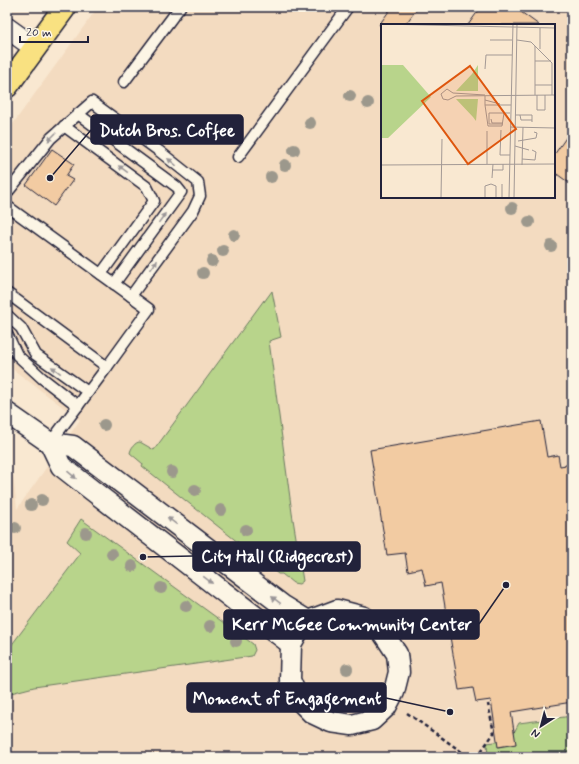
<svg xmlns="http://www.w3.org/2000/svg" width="579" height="764" font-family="Mynerve,sans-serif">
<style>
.built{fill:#f3dbc0;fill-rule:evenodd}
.green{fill:#b8d48b;stroke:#6d7b63}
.building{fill:#f2cba2;stroke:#22223b}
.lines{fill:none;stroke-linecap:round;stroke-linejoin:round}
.service-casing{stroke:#22223b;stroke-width:13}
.minor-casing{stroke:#22223b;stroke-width:23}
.primary-casing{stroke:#22223b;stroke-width:25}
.path{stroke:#22223b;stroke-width:2.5;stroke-dasharray:4 3;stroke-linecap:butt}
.service{stroke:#fcf5e5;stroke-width:10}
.minor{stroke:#fcf5e5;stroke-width:20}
.primary{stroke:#f9e181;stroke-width:22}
.tree{fill:#9c988c}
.oneway{fill:#9a9698}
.inset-road{fill:none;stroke:#a39995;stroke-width:1}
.view{fill:#de560e;fill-opacity:0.15;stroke:#de560e;stroke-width:2}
.inset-edge{fill:none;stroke:#22223b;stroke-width:2}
.leader{fill:none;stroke:#22223b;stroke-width:1.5}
.callout-dot{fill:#22223b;stroke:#fcf5e5;stroke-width:1.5}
.callout{fill:#22223b;stroke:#22223b;stroke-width:1.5}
.callout-label{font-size:17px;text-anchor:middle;font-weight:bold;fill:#fff}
</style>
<rect width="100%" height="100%" fill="#f9e8d1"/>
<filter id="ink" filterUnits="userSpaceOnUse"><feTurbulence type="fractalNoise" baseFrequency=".025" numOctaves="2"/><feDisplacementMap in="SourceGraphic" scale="8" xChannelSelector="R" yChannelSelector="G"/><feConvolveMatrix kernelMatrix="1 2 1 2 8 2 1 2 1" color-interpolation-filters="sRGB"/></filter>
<g filter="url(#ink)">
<path class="built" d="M98,7H560L572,16V757H7V471L13,475L17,509L80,420L7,365V132ZM382,25H554V197H382Z"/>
<g class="green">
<path d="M272,291L281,337L269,341L292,513L303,581L299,584L293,583L282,574H278L142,466L143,464L130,453C131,448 135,442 140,442L154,450L264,300V302Z"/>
<path d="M81,519L253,644L255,650L252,656L34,687L7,694V651L80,554V553L67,541Z"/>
<path d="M572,716V757H488L487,743L510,740L519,723Z"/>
</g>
<g class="building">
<path d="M392,7H418L405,25H379Z"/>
<path d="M481,7H514L539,25H468Z"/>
<path d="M572,129V185L554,172V155Z"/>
<path d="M52,149L74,164L66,176L73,180L54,206L26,185Z"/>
<path d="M541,421L547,457L558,455L560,466L572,464V702L511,712L516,744L498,747L491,700L476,702L473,688L459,690L441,583L426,586L422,568L408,571L405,553L387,555L370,450Z"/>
</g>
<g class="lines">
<defs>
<g id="service">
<path d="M124,82L180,7"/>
<path d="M78,114L177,187L181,192L114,284"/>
<path d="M64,126L147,187L154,201L101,274"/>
<path d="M238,157L348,7"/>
<path d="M7,193L51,138L92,102L159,151L198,182L200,196L193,211L131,296"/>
<path d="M7,206L149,309L107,367"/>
<path d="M7,293L107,367L50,443"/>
<path d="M7,315L21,328L36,355L88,392"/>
<path d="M7,334L17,355L42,378L78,406"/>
</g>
<g id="minor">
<path d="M7,28L35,48"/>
<path d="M7,413L50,443L61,466L84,484L291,644"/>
<path d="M50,443L73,446L282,605L308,621"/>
<path d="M337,610L364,617L383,633L397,654L399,672L394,692L386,707L372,720L352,725L331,722L312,713L298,699L290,680L291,644L299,630L308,621Z"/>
</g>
<path id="primary" d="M7,86L65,7"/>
</defs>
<use href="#service" class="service-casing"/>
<use href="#minor" class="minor-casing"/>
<use href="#primary" class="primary-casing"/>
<g class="path">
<path d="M407,713L469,757"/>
<path d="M477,757L494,733L488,704"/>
</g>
<use href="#service" class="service"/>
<use href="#minor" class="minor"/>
<use href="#primary" class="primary"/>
</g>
<g class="tree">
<circle cx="350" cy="96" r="6"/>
<circle cx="368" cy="103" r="6"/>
<circle cx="310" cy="123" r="6"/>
<circle cx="294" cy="150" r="6"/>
<circle cx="285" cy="165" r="6"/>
<circle cx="271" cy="177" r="6"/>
<circle cx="512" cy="208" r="6"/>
<circle cx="529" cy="222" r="6"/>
<circle cx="234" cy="235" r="6"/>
<circle cx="551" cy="246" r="6"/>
<circle cx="223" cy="251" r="6"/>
<circle cx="212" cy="261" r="6"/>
<circle cx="203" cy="273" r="6"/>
<circle cx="104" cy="425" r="6"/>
<circle cx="172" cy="472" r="6"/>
<circle cx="195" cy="490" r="6"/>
<circle cx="42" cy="500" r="6"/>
<circle cx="31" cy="505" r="6"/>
<circle cx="221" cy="510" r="6"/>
<circle cx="15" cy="528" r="6"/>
<circle cx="246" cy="530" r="6"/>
<circle cx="86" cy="533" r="6"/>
<circle cx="112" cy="554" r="6"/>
<circle cx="132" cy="566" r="6"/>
<circle cx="161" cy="588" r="6"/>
<circle cx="186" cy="606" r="6"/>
<circle cx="210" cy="626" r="6"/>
<circle cx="236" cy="641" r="6"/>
<circle cx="347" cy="669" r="6"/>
</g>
<defs><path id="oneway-solid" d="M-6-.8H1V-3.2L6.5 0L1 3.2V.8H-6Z"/></defs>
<g class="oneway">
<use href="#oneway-solid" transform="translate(52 137) rotate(134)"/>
<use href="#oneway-solid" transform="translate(172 162) rotate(-141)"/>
<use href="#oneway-solid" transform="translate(123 169) rotate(-144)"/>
<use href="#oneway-solid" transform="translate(162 218) rotate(-54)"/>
<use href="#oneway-solid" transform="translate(154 265) rotate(-54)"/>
<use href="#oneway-solid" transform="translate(56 370) rotate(-144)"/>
<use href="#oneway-solid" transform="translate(72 475) rotate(40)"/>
<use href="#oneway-solid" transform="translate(172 521) rotate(-143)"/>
<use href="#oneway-solid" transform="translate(208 580) rotate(37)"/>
<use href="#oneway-solid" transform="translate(276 600) rotate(-143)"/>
</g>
</g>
<g transform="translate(381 24)">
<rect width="174" height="174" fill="#f9e8d1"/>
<path d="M0,41H22L50,73L7,114H0ZM97,41V67H75L91,50ZM75,75H97L95,97L92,93Z" fill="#b8d48b"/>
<path class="inset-road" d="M0,0L174,4M109,16H131M136,16L150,18L171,39V71M159,25V4M154,37H170M104,45L105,31H131M154,61H171M104,71L72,69L66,65L60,70L62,75L67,76L75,72L174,71M154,71V22M156,71V86H164V71M104,72V81H130M104,76L119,80M104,81L107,102H121L123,89M108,89V100H122M108,89H129M134,91H151V98M139,91L140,96H151M110,95L111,99H122M129,103L174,104M120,106L119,131H129M137,117L155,114L156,109L153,108M134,122L148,126M141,135L154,136L155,128L151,126M106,140V107M0,141L174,140M141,141L142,103M111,146H122V140M111,154L112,140M60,174L61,115M104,174V162L110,160L115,162V174M121,174V160M128,174L132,0M133,174L136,0"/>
<path class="view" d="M89,42L135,105L87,140L41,77Z"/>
<rect width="174" height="174" class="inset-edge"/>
</g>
<path class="leader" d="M50 178L91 130M143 557L193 556M506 585L479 624M450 712L386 698"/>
<g class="callout-dot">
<circle cx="50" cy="178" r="4"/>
<circle cx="143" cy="557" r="4"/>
<circle cx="506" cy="585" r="4"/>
<circle cx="450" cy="712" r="4"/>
</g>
<g class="callout">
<rect x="91" y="115" width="152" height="29" rx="4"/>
<rect x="193" y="542" width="167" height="29" rx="4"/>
<rect x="224" y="610" width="255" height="29" rx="4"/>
<rect x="187" y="683" width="199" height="29" rx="4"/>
</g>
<g class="callout-label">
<text x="167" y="136">Dutch Bros. Coffee</text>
<text x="277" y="562">City Hall (Ridgecrest)</text>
<text x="352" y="630">Kerr McGee Community Center</text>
<text x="287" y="704">Moment of Engagement</text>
</g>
<rect width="579" height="764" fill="none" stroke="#fcf5e5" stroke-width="24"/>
<rect x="12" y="12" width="555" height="740" fill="none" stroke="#22223b" stroke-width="1.5" filter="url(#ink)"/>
<g transform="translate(541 726) rotate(216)" stroke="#fcf5e5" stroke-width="3" paint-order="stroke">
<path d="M0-3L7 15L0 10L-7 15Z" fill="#22223b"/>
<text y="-6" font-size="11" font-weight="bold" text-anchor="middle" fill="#22223b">N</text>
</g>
<path d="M20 36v6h68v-6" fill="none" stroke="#22223b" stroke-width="2"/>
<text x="26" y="36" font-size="12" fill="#22223b" stroke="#fcf5e5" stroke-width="3" paint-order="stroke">20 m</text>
</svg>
